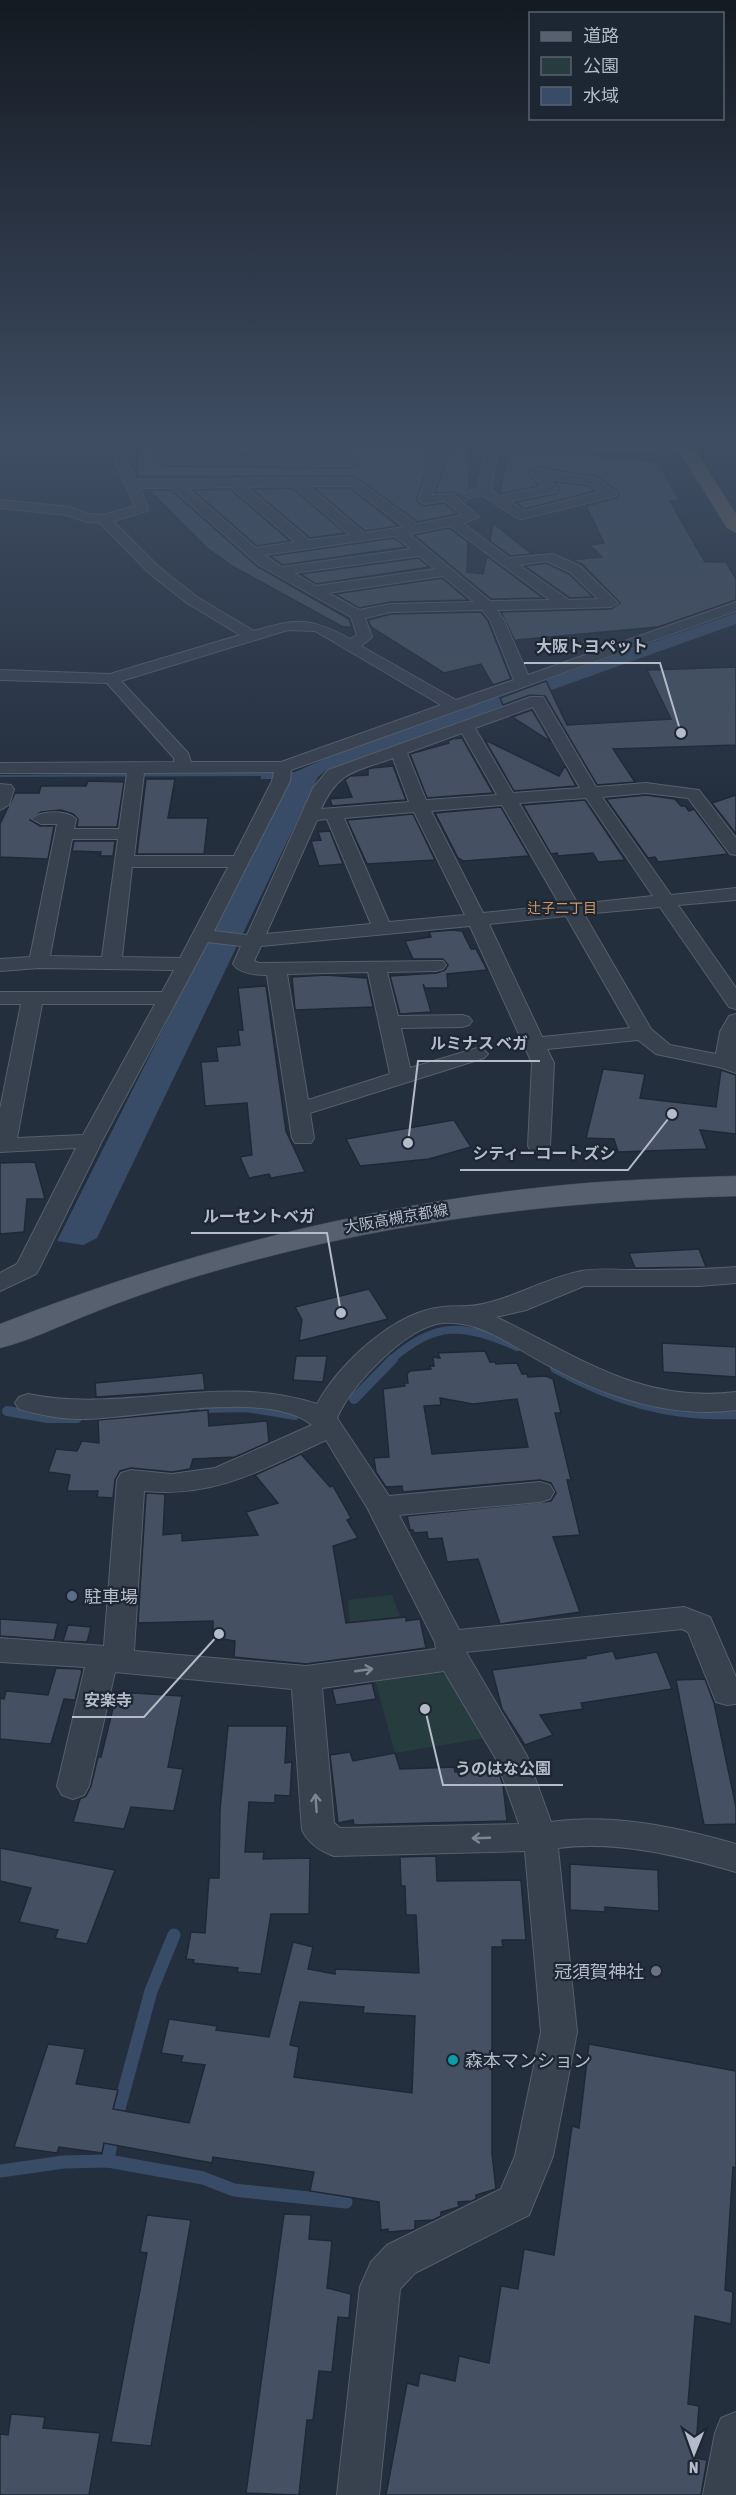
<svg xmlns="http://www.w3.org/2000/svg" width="736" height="2495" font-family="'Asap Condensed','Noto Sans JP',sans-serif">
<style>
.green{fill:#263c3f}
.water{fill:#394c67}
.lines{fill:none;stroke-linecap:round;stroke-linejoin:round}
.stream-far2{stroke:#394c67;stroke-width:8}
.stream-far1{stroke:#394c67;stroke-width:10}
.stream{stroke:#394c67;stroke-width:13}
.building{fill:#455162;stroke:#1f2835;stroke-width:1.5;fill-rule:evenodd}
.street-casing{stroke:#565f6c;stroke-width:2}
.primary-casing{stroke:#414a57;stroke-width:1}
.highway-casing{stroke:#434c59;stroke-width:1}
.street{fill:#38414e;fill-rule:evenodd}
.primary{fill:#56606e;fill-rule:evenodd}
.highway{fill:#746855;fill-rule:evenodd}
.oneway{stroke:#7c8592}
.service-dot{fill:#5c6f8a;stroke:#1d2633;stroke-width:2}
.worship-dot{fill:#6b7280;stroke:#1d2633;stroke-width:2}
.culture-dot{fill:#0f9aa8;stroke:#1d2633;stroke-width:2}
.labels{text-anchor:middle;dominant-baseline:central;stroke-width:4.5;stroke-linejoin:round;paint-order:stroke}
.far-neighbourhood-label{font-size:14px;fill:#d59563;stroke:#1d2633}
.street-label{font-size:15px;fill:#b4bcc9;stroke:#1d2633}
.near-poi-label{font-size:18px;fill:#b4bcc9;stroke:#1d2633;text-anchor:start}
.leader{fill:none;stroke:#b4bcc9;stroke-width:2}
.callout-dot{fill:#b4bcc9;stroke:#1d2633;stroke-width:2}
.callout-label{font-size:16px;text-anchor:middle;font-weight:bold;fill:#b4bcc9;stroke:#1d2633;stroke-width:4.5;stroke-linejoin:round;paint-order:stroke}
</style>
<rect width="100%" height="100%" fill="#242f3e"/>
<g class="green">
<path d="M392,1595L400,1616L350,1622L348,1600Z"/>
<path d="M440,1672L448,1677L485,1738L395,1753L375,1680Z"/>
</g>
<path class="water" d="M736,613V624L350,762L326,770L318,777L97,1238L83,1245L57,1241L288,779H261V776L0,777V775L295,772L338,753Z"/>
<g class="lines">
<path class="stream-far2" d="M391,1360C436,1320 464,1324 517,1347"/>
<g class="stream-far1">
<path d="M555,1368C612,1400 670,1417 736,1414"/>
<path d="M354,1399L393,1359"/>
<path d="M203,1408L246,1407L295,1415"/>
<path d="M7,1411L48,1418H77"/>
<path d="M105,1417L185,1409"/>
</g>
<g class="stream">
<path d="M116,2120L151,1991L174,1935"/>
<path d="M108,2161L112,2136"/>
<path d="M0,2171L64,2162L108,2161L203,2178L234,2190L346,2202"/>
</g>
</g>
<g class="building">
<path d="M138,444H154L156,460L164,466L350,468L358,463L350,456L172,454L170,444H435L416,501L424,506L444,503L457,514L418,522L354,476H137Z"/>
<path d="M451,444H469V489L460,495L468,500V505L454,492L435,493Z"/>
<path d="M508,449L570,455L571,453L657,462L680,501H670L705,562H726L736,579V600L658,627L517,640V645L501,612L611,609L620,603L582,564L571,560L602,557L590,545L604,543L586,506L617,498L619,492L596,476L536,467L528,473L539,486L500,494Z"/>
<path d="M555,482L588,486L595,491L524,509L516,502L556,494L560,489Z"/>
<path d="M292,488L345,533L310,538L252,489Z"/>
<path d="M314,488H350L398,526L365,531Z"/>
<path d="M230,489L290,541L257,546L193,490Z"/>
<path d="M149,490H171L258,567L349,619L352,627H343L232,566L207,548Z"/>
<path d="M493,523L532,554L510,556L490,541Z"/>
<path d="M449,528L468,542L467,572L483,574L487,556L543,598L491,599L414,535Z"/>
<path d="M394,538L406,547L283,565L270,556Z"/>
<path d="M418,558L430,567L316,584L301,574Z"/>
<path d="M546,563L569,574L593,597L570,598L525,566Z"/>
<path d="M442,578L468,600L391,602L359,608L335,594Z"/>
<path d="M481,612L488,621L511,679L493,685L481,664L444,673L371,627L368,620L391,614Z"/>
<path d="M736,667V745L613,749L635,782L597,785L545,696L530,695L503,705L500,698L546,681L567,725L671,719L647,670Z"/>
<path d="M532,710L551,742L512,717Z"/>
<path d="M462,738L493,793L427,798L410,754L449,743L448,741L452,739Z"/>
<path d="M485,740L559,776L565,766L576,786L514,791Z"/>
<path d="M393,766L406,800L332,806L330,799L352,797L345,780L350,776L368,775V769L372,768Z"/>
<path d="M146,779H175L168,818H208L204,854H137Z"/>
<path d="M88,781L124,782L117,827H77L78,819L73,814L61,810L41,812L30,820L40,826H54L48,859L0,857V824L15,793H39L41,786H86Z"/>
<path d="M646,795L675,799L681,806H685L689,811L694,809L728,854L658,862L655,857L648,858L606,799Z"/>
<path d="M736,795V834L712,803Z"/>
<path d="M585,800L625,860L598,862L593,853L558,856L557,853L551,854L523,805Z"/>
<path d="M501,807L529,856L463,861L458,858L435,813Z"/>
<path d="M413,814L435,860L367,864L347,820Z"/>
<path d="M330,831L343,864L319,866L311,841L321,840L318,832Z"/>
<path d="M74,841H115L113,856H100L101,852L72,851Z"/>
<path d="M452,930L462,931L471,949H476L487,970L447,974L448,988H425L423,984L431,1012L400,1014L390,976L437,973L445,970L448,965L443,959H413L405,941L431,937L429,932Z"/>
<path d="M326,975L367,978L373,1007L295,1010L292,977Z"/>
<path d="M266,986L286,1131L305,1172L271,1178L269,1174L249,1178L240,1157L252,1155L247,1103L205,1106L201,1062L218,1061L216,1047L240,1045L238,1030H243L238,988Z"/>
<path d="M603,1069L645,1074L640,1098L716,1107L721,1070L736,1075V1134L700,1130L707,1149L675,1150L618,1152L614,1139L586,1138Z"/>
<path d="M454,1120L471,1147L429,1159L360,1166L346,1139Z"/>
<path d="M35,1162L45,1199H27L24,1232L0,1234V1163Z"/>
<path d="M699,1249L706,1267L635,1268L629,1253Z"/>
<path d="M369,1289L388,1319L299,1341L302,1320L295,1307Z"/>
<path d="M662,1343L736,1347V1377L663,1372Z"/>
<path d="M485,1351L490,1362H495L496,1364L517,1363L522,1374H527L528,1377L546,1376L553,1379L561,1413H555L571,1480H567L580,1535L553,1537L580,1612L500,1624L478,1559L447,1562L442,1538L428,1539L427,1532L414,1533L413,1530H410L407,1516L551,1501L556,1493L551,1483L540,1480L403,1492L402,1486L386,1487L376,1472L374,1458L389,1457L383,1389L405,1386L404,1383H408L407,1374L410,1371L431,1369L430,1366H434L433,1357L440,1358L438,1353ZM440,1398L473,1404L517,1399L528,1447L432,1454L424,1406L441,1405Z"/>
<path d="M296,1356H327L323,1382L293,1380Z"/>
<path d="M203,1373L205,1390L96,1397L95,1383Z"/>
<path d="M208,1410L209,1426L267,1421L269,1442L235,1457L193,1459L190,1469L172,1472L131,1468L120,1471L115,1480L113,1498L97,1497L98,1491H67L70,1475L48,1472L56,1449L77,1451L82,1441L99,1443L98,1420Z"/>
<path d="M301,1454L330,1487L333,1486L351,1518L347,1520L358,1538L333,1546L346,1623L406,1617V1621L420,1619L426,1648L306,1664L234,1657L235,1641L213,1637V1621L138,1623L146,1493L165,1494L163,1535L182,1533V1541L258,1535L246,1512L278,1503L255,1475Z"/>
<path d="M0,1619L58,1623L54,1640L0,1636Z"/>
<path d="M68,1625L91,1627L87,1642L63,1641Z"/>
<path d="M613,1651L616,1659L657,1652L672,1689L581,1703L583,1709L540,1715L553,1735L525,1745L502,1709L492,1670L586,1658V1656Z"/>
<path d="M56,1668L80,1669L82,1671L75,1700L64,1699L51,1744L0,1739V1698L4,1699L6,1691L48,1695Z"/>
<path d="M705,1679L714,1703L736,1807V1824L704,1825L676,1680Z"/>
<path d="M372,1683L376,1699L336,1705L332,1689Z"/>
<path d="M117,1692L182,1696L168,1767L183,1769L174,1811L131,1807L124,1829L73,1822L80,1799L86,1796L91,1786L98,1757H101Z"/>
<path d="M228,1726H287L285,1763L292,1762L290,1796L275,1795V1803L249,1802L245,1852H264L263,1859L310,1858L309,1914H271L261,1974L237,1972L238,1968L193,1963L194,1960L186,1959L191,1932L205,1933L209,1878H219L220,1810Z"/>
<path d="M350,1752L353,1761L395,1753L400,1769L454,1767L455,1772L498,1770L503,1785L507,1821L354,1825L353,1820L338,1823L330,1755Z"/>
<path d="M0,1848L115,1870L87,1944L55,1938L58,1930L19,1922L31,1888L0,1881Z"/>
<path d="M436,1856L437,1881L521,1880L526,1940H502L503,1947H492V2154L496,2189L476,2195V2199L472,2201L458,2202L459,2207L441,2212V2216L433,2220L415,2221V2229L412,2230L388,2232V2229L381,2230L379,2202L310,2191L314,2172L213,2157L212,2163L104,2143L102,2153L59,2147L57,2153L14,2147L48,2044L85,2049L76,2084L118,2090L113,2109L189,2123L205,2065L181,2062L183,2056L161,2053L169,2019L217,2026L216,2030L269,2037L293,1942L313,1947L308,1969L335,1974V1969L419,1973L416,1915H406L405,1886H401L400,1857ZM300,2002L364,2007L363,2013L415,2016L412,2093L294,2077L299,2047L290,2045Z"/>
<path d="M570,1864L658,1870L659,1911L605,1907V1912L570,1910Z"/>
<path d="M589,2044L736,2071V2168L733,2167L725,2290L733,2292L731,2324L695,2316L688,2404L699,2406L695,2458L707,2460L701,2495H386L407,2383L418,2386L420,2373L455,2381L459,2356L489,2363L501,2286L518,2289L524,2249L554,2255L572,2126L579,2128Z"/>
<path d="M284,2214L311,2215L309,2239L332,2241L327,2288L351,2294L349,2318L338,2317L332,2372L319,2371L313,2420H307L299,2495L246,2493Z"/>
<path d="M147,2215L191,2220L151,2446L111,2442L147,2253L140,2252Z"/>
<path d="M11,2414L45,2417L43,2428L100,2433L89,2495H0V2434L8,2435Z"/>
</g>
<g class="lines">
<defs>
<g id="street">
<path d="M114,444H126L128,464L136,480L354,478L417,524L462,515L445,501L424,504L418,500L437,444H449L432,495L453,494L479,517L463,523L509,558L553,554L580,566L618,603L611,607L497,610L504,620L528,675L736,602V611L291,770L290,781L214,931L247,935L313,788L328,770L531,697H543L596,787L646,783L699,790L736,838V855L730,854L688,798L646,793L602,797L671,895L736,888V900L678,905L736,988V1009L729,1007L660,907L584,914L651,1029L670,1045L716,1054L720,1032L729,1016L736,1014V1073L719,1067L656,1054L638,1040L547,1049L554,1063L550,1146L547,1151H531L528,1146L532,1063L470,926L261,946L254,961L259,963L443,961L446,965L443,969L436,971L387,972L398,1016L462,1015L469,1017L472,1021L469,1025L462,1027L401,1028L410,1068L477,1048L484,1050L488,1054L484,1058L310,1113L314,1138L311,1143H295L292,1138L267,975C256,975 240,974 233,964L241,946L208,942L102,1141L39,1269L36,1274L0,1291V1273L17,1264L76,1148L0,1152V1109L21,1004H0V992H162L174,970L39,968L0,971V959L30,957L57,824H41L32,819C40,810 68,810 76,819L74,829H119L127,773H0V763L174,762V758L107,683L0,680V670L110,674L240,635L187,603L149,573L100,523L87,522L67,515L0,508V500L69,507L89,514L103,515L135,506L116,464ZM293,486L350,535L309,540L246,487ZM308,486H351L404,527L364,533ZM231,487L295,542L256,548L187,488ZM140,488H172L259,565L351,617L357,635L350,639C311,617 297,618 254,631L197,597L159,567L113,521L147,511L148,508ZM450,526L550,600L490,601L409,534ZM395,536L411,549L282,567L264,555ZM419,556L435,569L316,586L294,573ZM546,561L570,572L598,599L569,600L519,565ZM443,576L474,602L391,604L359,610L328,593ZM482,610L490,620L514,680L456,700L361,646L372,637L365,618L391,612ZM288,630L315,631L441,705L281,762H191L188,753L121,681ZM533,707L580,788L513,793L475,728ZM462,733L497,795L426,800L407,753ZM393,758L409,802L321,809C339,770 355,772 393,758ZM274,772L272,781L234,856H134L144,773ZM586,798L653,896L578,904L519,803ZM502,805L560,905L483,913L431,811ZM414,812L465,915L389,922L344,818ZM327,819L371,924L266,934L317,820ZM72,839H118L102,957L50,956ZM132,867H228L180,958L122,957ZM566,916L630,1028L542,1037L489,924ZM368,972L390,1074L308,1100L287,974ZM42,1004H155L83,1135L17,1138Z"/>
<path d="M156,444H168L170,456L350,458L356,462L350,466L164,464L158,460Z"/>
<path d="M487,444H499L491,490L500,496L543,487L530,473L536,469L596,478L617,493L616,496L522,519L517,518L482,495L468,498L462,494L478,488ZM549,479L589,484L600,492L524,511L510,501L556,492L558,489Z"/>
<path d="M548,444C569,444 681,440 691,449L685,453L554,448Z"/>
<path d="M0,784L11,785L14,789L9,805L0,810Z"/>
<path d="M736,1267V1283L699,1286H584L526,1310L496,1317C578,1356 640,1404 736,1392V1410C666,1419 600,1395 540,1361C516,1348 489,1328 462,1324C451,1322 440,1322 430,1326C398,1337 350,1387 337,1418L389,1496L540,1482L550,1485L554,1492L550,1499L540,1502L399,1515L459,1630L684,1607L710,1617L736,1677V1704L727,1705L716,1702L688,1632L682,1629L466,1652L527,1756L551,1822C612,1813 677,1827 736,1844V1872C680,1856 616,1840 558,1848L577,2032L553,2156L529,2215L415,2273L400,2289L379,2495H337L360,2287L371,2262L387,2245L501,2189L515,2156L541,2032L525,1851L334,1856C320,1851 309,1844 302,1830L292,1689L115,1672L89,1786L84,1795L73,1799L62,1795L57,1786L85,1667L0,1662V1638L104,1646L117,1480L121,1473L131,1470L172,1474L215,1468L312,1425C268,1388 138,1419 82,1419C61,1419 39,1415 19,1409L15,1403L19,1397L28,1394C124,1414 221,1372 317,1404C340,1363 395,1311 443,1307C459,1305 470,1308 487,1303C520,1295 549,1277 582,1271C597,1268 616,1270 632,1270C667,1270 701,1270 736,1267ZM326,1440L368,1509L435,1642L436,1649L306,1666L134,1651L144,1491C216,1498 263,1469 326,1440ZM444,1671L496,1759L519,1824L340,1828L334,1823L322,1688Z"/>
<path d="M736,2412V2495H703L715,2433L721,2418Z"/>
</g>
<path id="primary" d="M736,1176V1196C547,1201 373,1223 191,1278C156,1289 119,1302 85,1316C57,1327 29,1341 0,1348V1324C176,1255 357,1207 545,1187C609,1180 672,1178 736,1176Z"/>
<path id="highway" d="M675,444H691L736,514V533L727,528Z"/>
</defs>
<use href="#street" class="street-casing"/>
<use href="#primary" class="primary-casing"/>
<use href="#highway" class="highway-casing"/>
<use href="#street" class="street"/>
<use href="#primary" class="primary"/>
<use href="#highway" class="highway"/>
</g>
<defs><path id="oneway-shaft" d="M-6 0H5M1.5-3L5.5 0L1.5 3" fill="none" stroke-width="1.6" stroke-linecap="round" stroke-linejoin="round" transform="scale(1.5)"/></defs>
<g class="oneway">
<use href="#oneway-shaft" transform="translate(364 1670) rotate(-8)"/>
<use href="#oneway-shaft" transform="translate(316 1803) rotate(-94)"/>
<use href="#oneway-shaft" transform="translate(481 1838) rotate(178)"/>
</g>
<linearGradient id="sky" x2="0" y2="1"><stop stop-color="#141a22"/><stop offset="0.56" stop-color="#3f4d63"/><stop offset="1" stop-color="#3f4d63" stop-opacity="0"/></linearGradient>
<rect width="736" height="793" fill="url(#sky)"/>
<circle class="service-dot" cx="72" cy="1596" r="6"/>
<circle class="worship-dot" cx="656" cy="1971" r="6"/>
<circle class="culture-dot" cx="453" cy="2060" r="6"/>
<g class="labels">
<g class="far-neighbourhood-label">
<text x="562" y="908">辻子二丁目</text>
</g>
<g class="street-label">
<text transform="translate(396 1218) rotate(-10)">大阪高槻京都線</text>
</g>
<g class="near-poi-label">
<text x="84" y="1596">駐車場</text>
<text x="644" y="1971" text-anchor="end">冠須賀神社</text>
<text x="465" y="2060">森本マンション</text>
</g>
</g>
<path class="leader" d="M681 733L660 663H524M408 1143L418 1061H540M672 1114L628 1170H460M341 1313L327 1233H191M219 1634L144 1717H72M425 1709L443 1785H563"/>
<g class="callout-dot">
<circle cx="681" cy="733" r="6"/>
<circle cx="408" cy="1143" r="6"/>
<circle cx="672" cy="1114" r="6"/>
<circle cx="341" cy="1313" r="6"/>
<circle cx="219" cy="1634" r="6"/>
<circle cx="425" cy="1709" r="6"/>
</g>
<g class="callout-label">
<text x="592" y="652">大阪トヨペット</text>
<text x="479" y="1049">ルミナス ベガ</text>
<text x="544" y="1159">シティーコートズシ</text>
<text x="259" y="1222">ルーセントベガ</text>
<text x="108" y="1706">安楽寺</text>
<text x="503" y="1774">うのはな公園</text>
</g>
<rect x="529" y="12" width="195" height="108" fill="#1d2633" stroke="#59626f" stroke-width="1.5"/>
<rect x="541" y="32" width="30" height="9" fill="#56606e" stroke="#59626f" stroke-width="1.5"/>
<text x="583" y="42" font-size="18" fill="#b4bcc9">道路</text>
<rect x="541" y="57" width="30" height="18" fill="#263c3f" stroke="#59626f" stroke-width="1.5"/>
<text x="583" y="72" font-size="18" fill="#b4bcc9">公園</text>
<rect x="541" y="87" width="30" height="18" fill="#394c67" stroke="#59626f" stroke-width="1.5"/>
<text x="583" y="102" font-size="18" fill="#b4bcc9">水域</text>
<g transform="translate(694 2453) rotate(181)" stroke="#1d2633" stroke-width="4.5" paint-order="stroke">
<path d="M0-4.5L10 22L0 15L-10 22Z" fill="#b4bcc9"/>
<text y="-9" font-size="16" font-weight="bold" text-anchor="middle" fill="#b4bcc9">N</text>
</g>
</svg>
